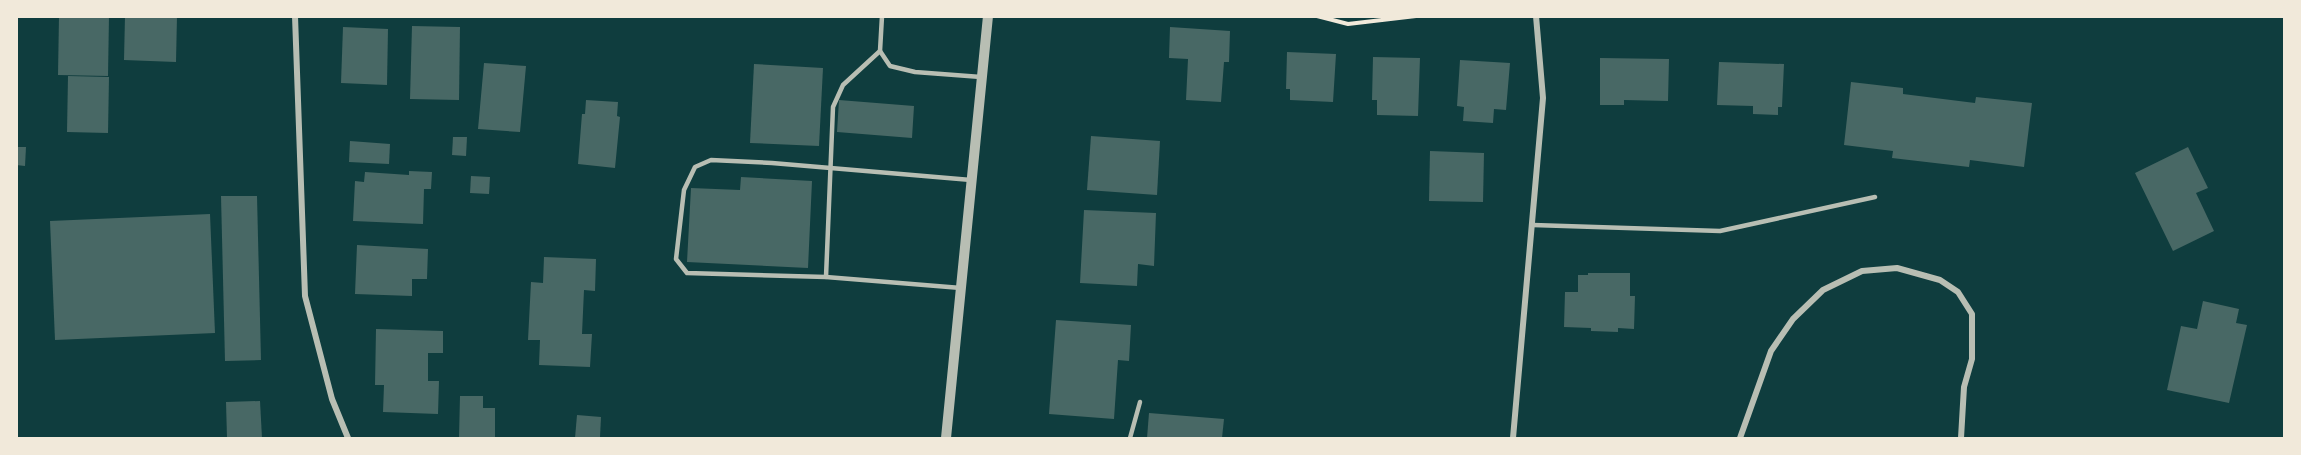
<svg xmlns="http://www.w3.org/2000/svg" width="2301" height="455" font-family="Ubuntu,sans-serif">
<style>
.building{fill:#486865}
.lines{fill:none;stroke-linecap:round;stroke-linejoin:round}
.path{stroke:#f1e9da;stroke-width:4}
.service{stroke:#b8beb3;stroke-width:4.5}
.minor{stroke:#b8beb3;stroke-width:6}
.tertiary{stroke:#b8beb3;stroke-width:10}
</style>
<rect width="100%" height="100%" fill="#0f3d3e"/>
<g class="building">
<path d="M59,16H109L108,76L58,75Z"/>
<path d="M125,16H177L176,62L124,60Z"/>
<path d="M412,26L460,27L459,100L410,99Z"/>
<path d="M343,27L388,29L387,85L341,83Z"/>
<path d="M1170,27L1230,31L1229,62H1224L1221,102L1186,100L1188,59L1169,58Z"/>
<path d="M1287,52L1336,54L1333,102L1290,100V89H1286Z"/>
<path d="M1373,57L1420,58L1418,116L1377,115V100H1372Z"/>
<path d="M1600,58L1669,59L1668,101L1624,100V105H1600Z"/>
<path d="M1460,60L1510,63L1506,110L1494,109L1493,123L1463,121L1464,107L1457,106Z"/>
<path d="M1719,62L1784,64L1782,107H1778V115L1753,114V106L1717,105Z"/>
<path d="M484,63L526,66L520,132L478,129Z"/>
<path d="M754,64L823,68L819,146L750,143Z"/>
<path d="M68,76L109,77L108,133L67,132Z"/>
<path d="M1851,82L1903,88V94L1975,103L1976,97L2032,103L2024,167L1970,160L1969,167L1892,158L1893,151L1844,145Z"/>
<path d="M586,100L618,102L617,116L620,117L615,168L578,164L582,114H585Z"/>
<path d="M839,100L914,106L912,138L837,132Z"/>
<path d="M1091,136L1160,141L1157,195L1087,190Z"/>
<path d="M453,137H467L466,156L452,155Z"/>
<path d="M350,141L390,144L389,164L349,162Z"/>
<path d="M16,147H26L25,166L16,165Z"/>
<path d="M2188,147L2208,188L2196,193L2214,231L2173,251L2135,173Z"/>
<path d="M1430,151L1484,153L1483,202L1429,201Z"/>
<path d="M409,171L432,172L431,189H424L423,224L353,221L355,181L364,182L365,172L409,175Z"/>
<path d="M471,176L490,177L489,194L470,193Z"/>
<path d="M741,177L812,181L808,268L687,262L691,188L740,190Z"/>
<path d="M221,196H257L261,360L225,361Z"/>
<path d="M1084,210L1156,213L1154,266L1138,264L1137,286L1080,283Z"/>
<path d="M210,214L215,333L55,340L50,221Z"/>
<path d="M357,245L428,249L427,279H412V296L355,294Z"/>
<path d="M544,257L596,259L595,291L584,290L582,334H592L590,367L539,365L540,340H528L531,282L543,283Z"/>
<path d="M1588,273H1630V296H1635L1634,329L1618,328V332L1591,331V328L1564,327L1565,292H1578V275H1588Z"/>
<path d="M2203,301L2239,309L2236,323L2247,325L2229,403L2167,390L2181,326L2197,329Z"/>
<path d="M1056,320L1131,325L1129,361L1118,360L1114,419L1049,414Z"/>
<path d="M376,329L443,331V353H428V381H439L438,414L383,412L384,385H375Z"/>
<path d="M460,396H483V408H495V438H459Z"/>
<path d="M260,401L262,438H227L226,402Z"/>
<path d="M1149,413L1224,419L1222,438H1147Z"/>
<path d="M577,415L601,417L600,437L575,438Z"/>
</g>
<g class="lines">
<path class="path" d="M1317,16L1348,24L1416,16"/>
<g class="service">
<path d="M882,16L880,51L890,66L915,72L981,77"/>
<path d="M1533,225L1720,231L1875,197"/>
<path d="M826,277L833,107L843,85L880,51"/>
<path d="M961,288L826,277L687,273L676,259L684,190L695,167L711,160L772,163L971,180"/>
<path d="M1130,438L1140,402"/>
</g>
<g class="minor">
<path d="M295,16L305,296L332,399L348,438"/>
<path d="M1513,438L1543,98L1536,16"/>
<path d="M1740,438L1771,351L1793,319L1823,290L1862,271L1897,268L1940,280L1958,292L1972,314V359L1964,387L1961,438"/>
</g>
<path class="tertiary" d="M946,438L988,16"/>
</g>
<rect width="2301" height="455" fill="none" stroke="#f1e9da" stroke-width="36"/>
</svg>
